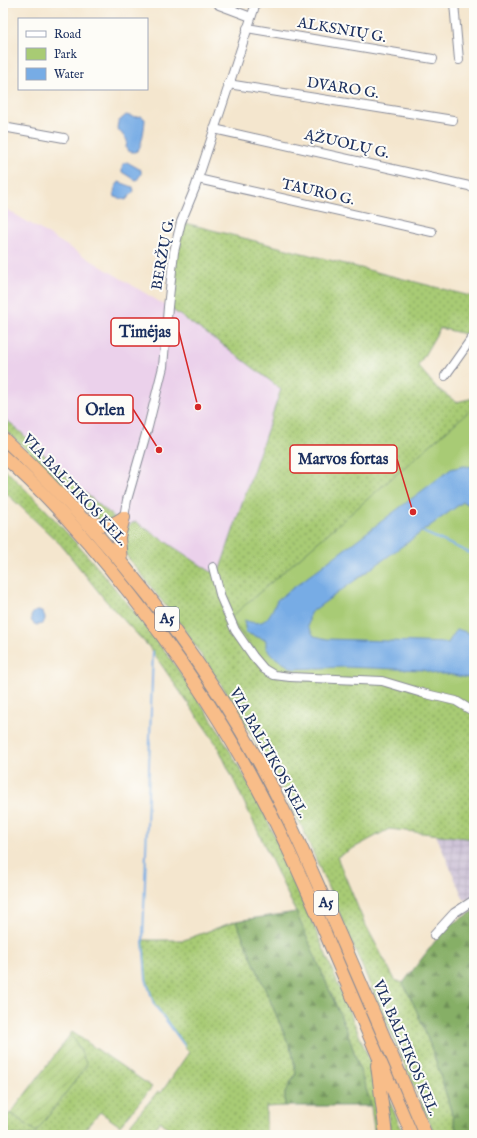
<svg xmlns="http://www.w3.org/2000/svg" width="477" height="1138" font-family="'IM FELL English',serif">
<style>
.built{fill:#ebd1eb}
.industrial{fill:url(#industrial-grid)}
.grass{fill:url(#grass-dots);stroke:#627d69}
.forest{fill:url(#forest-firs);stroke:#506f62}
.park{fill:#a8cb74;stroke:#627d69}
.garden{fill:url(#garden-furrows);stroke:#627d69}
.water{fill:#77ace5;stroke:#496ea2}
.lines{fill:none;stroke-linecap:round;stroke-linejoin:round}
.stream{stroke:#77ace5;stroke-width:2}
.minor-casing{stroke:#888a96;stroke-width:10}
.highway-casing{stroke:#888a96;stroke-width:14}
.minor{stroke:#fff;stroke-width:8}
.highway{stroke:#f8bd89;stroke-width:12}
.labels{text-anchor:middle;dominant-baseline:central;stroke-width:4;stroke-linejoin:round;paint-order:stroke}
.shield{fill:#fdfcf7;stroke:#5f6c8c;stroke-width:1}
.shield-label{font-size:14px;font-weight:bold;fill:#1b2f5e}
.street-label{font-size:15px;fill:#1b2f5e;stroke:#fdfcf7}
.leader{fill:none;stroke:#d62828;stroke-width:1.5}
.callout-dot{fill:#d62828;stroke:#fdfcf7;stroke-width:1.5}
.callout{fill:#fdfcf7;stroke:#d62828;stroke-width:1.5}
.callout-label{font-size:16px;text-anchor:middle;font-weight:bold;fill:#1b2f5e}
</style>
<defs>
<pattern id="industrial-grid" width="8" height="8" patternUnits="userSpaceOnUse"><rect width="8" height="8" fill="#cbbfd5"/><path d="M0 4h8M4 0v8" fill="none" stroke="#aea4b9"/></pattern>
<pattern id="grass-dots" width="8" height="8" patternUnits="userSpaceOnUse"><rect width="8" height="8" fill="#a8cb74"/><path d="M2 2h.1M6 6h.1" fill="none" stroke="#88a562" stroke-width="1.8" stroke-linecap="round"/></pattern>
<pattern id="forest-firs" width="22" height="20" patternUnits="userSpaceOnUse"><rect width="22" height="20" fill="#86af66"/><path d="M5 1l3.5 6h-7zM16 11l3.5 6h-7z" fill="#6d8f57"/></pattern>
<pattern id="garden-furrows" width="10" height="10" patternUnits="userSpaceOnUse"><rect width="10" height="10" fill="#a8cb74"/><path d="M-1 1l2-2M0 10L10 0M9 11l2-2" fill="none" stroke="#88a562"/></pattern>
</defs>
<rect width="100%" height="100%" fill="#fdfcf7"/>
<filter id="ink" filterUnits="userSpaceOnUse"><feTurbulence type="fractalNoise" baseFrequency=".025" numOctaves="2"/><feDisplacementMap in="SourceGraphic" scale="8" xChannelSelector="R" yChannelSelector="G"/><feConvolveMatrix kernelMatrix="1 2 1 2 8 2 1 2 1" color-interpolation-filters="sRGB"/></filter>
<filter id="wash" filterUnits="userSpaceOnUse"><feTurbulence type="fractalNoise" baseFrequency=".012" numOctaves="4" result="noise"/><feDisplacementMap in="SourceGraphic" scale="16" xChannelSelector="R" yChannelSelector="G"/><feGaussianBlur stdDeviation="0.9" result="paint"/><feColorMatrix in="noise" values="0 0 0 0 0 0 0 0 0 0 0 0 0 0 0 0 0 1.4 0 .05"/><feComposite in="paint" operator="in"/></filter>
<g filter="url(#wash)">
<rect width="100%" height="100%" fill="#f4e6ce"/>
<path class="built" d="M3,207L168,307L226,347L281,389L220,569L211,572L136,522L126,528L77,486L13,425L3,418V365L5,361L3,360Z"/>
<path class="industrial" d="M436,835L474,839V896L464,900Z"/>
<g class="grass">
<path d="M181,222L474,297V338L473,336L440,328L418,366L437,388L456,402L474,398V839L389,829L337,857L364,922L395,980L403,983L415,1006L437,1063L458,1135H435L302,827L239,712L186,632L126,555L124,536L126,528L132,523L136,522L211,572L220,569L281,389L226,347L168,307Z"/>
<path d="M3,418L13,425L77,486L116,519L99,521L92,515L63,485L3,428Z"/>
<path d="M3,445L27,467L100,545L163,623L221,708L252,761L292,840L421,1135H417L219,710L28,473L3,449Z"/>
<path d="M3,467L46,510L92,561L137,615L173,662L214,723L260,804L304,902L374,1071L381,1135H375L370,1101L347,1031L296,912L217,745L149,647L106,601L61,545L3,490Z"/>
<path d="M236,921L292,1052L296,1073L285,1093V1106L266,1107V1135H177L160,1121L150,1134L151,1135H142L130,1125L158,1091L161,1093L189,1052L154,1004L146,979L143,940H184Z"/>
<path d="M72,1032L152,1087L120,1126L100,1112L80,1135H3V1118L11,1113L36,1132L75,1040L70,1035Z"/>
<path d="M386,1093L404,1135H390Z"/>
</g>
<g class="forest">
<path d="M474,911V1135H458C443,1083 429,1031 403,983L446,927Z"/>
<path d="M296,912L347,1031L370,1101V1106H285V1093L296,1073L292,1052L236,921Z"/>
</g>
<path class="park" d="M474,407V712L456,701L382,681L274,675L230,618Z"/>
<path class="garden" d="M70,1035L75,1040L87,1065L36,1132L11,1113Z"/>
<g class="water">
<path d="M126,115L134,117L141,116L145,119C145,124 142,146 138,150C135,153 132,152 128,151L126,148L127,140L117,128L118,122Z"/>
<path d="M127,162L141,170V174L137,180L133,179L122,172C122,167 122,164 127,162Z"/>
<path d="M119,182L133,187L134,191L126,200L115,197C113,190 115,187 119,182Z"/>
<path d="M464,466L474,467V507L463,502L310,613L308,626L314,636L327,639L448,643L457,629L474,635V680L469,678L447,674H436L423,670L344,667L294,669L283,663L273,656L266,648V640L246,633L244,620C265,628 269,618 277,600L451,469Z"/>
<circle cx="38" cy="618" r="7"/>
</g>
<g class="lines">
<g class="stream">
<path d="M423,532L472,554"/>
<path d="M153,651L143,940L146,979L154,1004L185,1046"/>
</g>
</g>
</g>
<g filter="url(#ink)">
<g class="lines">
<defs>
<g id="minor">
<path d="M219,3V5L251,17"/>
<path d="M454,3L459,60"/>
<path d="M247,28L433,59"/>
<path d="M228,84L453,120"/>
<path d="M3,127L64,138"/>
<path d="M214,129L469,186L474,189"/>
<path d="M198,179L432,232"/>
<path d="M445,376L474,335"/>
<path d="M124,517L127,500L148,427L163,367L168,307L174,252L181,222L195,188L256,3"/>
<path d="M213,567L221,598L235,630L253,656L264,669L274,675L290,677L382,681L422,693L456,701L474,712"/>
<path d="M434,935L454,913L474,900"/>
</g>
<g id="highway">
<path d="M3,438C109,537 200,651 268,779C290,820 308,862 326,903C360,980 393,1058 426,1135"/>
<path d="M3,456C50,497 92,545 131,595C179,656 222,720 258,789C287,843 311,898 334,954C360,1014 386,1074 412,1135"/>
<path d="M86,520C105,526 107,529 124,517"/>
<path d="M121,562L119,537L124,517"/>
<path d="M377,1065L386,1135"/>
</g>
</defs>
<use href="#minor" class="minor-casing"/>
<use href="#highway" class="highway-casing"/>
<use href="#minor" class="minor"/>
<use href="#highway" class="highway"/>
</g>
</g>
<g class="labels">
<g class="shield">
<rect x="155" y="607" width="24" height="24" rx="3"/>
<rect x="314" y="891" width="24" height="24" rx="3"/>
</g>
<g class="shield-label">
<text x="167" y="619">A5</text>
<text x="326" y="903">A5</text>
</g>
<g class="street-label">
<text transform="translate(342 30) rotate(10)">ALKSNIŲ G.</text>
<text transform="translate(343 88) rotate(9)">DVARO G.</text>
<text transform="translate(347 144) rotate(13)">ĄŽUOLŲ G.</text>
<text transform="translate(318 192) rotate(13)">TAURO G.</text>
<text transform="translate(163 254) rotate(-80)">BERŽŲ G.</text>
<text transform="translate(75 490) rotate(47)">VIA BALTIKOS KEL.</text>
<text transform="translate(269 753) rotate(61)">VIA BALTIKOS KEL.</text>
<text transform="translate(406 1048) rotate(67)">VIA BALTIKOS KEL.</text>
</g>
</g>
<path class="leader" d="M198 407L179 332M159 450L133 409M413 512L397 459"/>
<g class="callout-dot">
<circle cx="198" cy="407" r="4"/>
<circle cx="159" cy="450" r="4"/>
<circle cx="413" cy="512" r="4"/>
</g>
<g class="callout">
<rect x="111" y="318" width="68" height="28" rx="4"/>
<rect x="78" y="395" width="55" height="28" rx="4"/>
<rect x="290" y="445" width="107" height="28" rx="4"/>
</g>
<g class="callout-label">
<text x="145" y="337">Timėjas</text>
<text x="105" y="415">Orlen</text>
<text x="343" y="464">Marvos fortas</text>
</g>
<rect width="477" height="1138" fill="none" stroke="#fdfcf7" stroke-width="16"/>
<rect x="18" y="18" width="130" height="72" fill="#fdfcf7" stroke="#a3aaba"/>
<rect x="26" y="31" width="20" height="6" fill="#ffffff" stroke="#a3aaba"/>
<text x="54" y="38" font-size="12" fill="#1b2f5e">Road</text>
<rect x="26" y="48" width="20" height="12" fill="#a8cb74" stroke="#a3aaba"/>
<text x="54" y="58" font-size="12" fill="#1b2f5e">Park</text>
<rect x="26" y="68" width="20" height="12" fill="#77ace5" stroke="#a3aaba"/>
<text x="54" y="78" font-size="12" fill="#1b2f5e">Water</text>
</svg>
